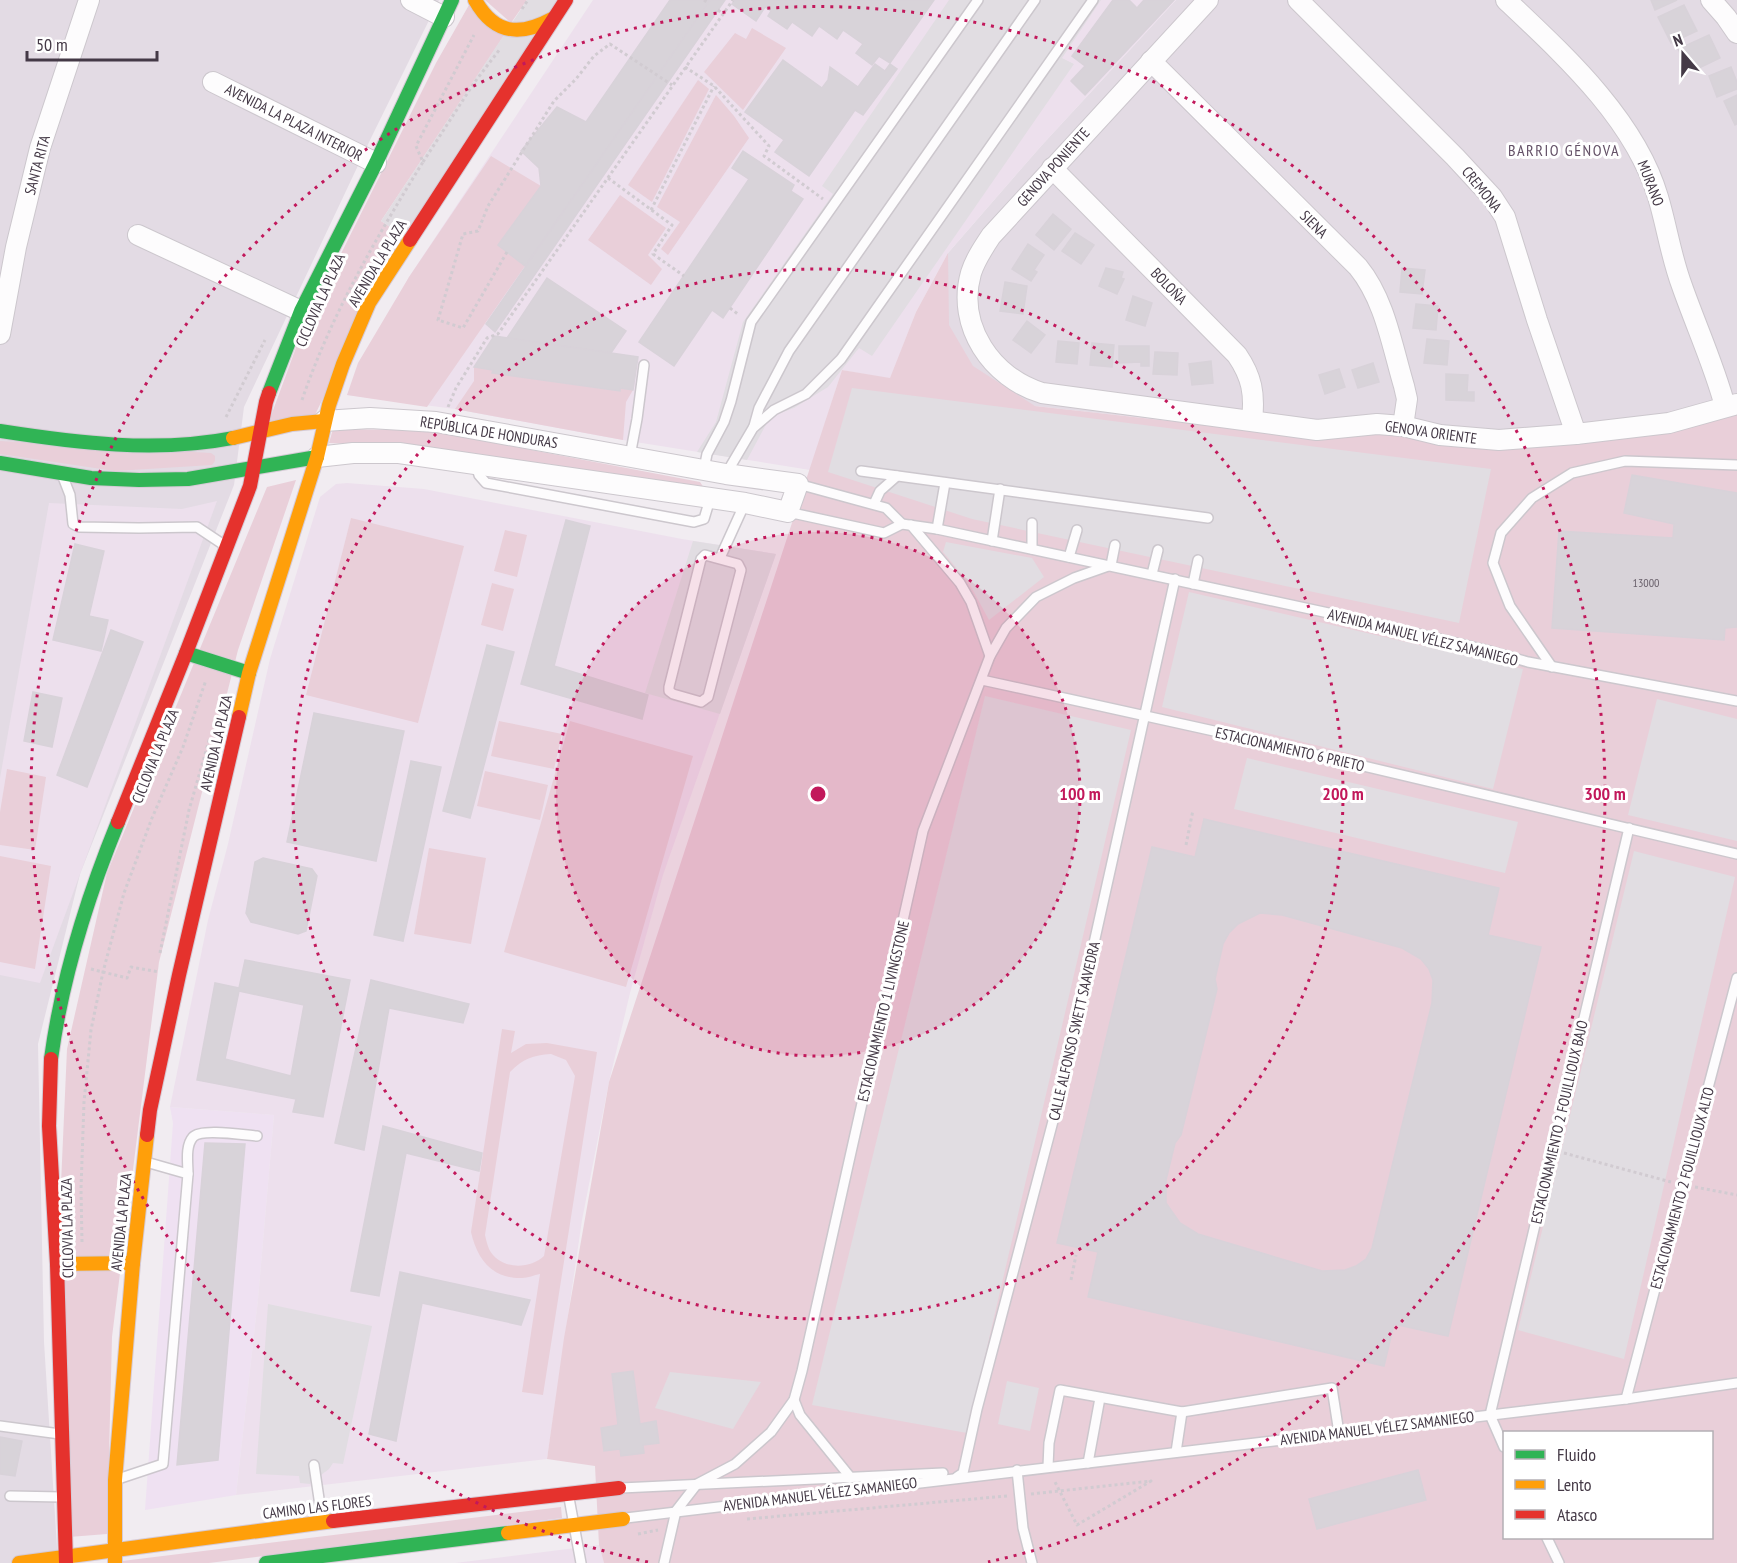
<svg xmlns="http://www.w3.org/2000/svg" width="1737" height="1563" font-family="'PT Sans Narrow',sans-serif">
<style>
.residential{fill:#e3dbe4}
.commercial{fill:#efe1f2}
.education{fill:#ede0ed}
.green{fill:#e9cfd9;fill-rule:evenodd}
.parking{fill:#e1dde2}
.building{fill:#d8d3d9;stroke:#d8d2d9;stroke-width:1.5;fill-rule:evenodd}
.lines{fill:none;stroke-linecap:round;stroke-linejoin:round}
.lane-casing{stroke:#ccc7cd;stroke-width:12}
.street-casing{stroke:#ccc7cd;stroke-width:22}
.fast-casing{stroke:#d5cad5;stroke-width:16}
.slow-casing{stroke:#d5cad5;stroke-width:16}
.jam-casing{stroke:#d5cad5;stroke-width:16}
.path{stroke:#d1cbd1;stroke-width:3;stroke-dasharray:3 3;stroke-linecap:butt}
.lane{stroke:#fdfcfd;stroke-width:9}
.street{stroke:#fdfcfd;stroke-width:20}
.fast{stroke:#30b455;stroke-width:14}
.slow{stroke:#ff9f0a;stroke-width:14}
.jam{stroke:#e5322d;stroke-width:14}
.ring{fill:none;stroke:#c2185b;stroke-width:3;stroke-dasharray:3 6}
.labels{text-anchor:middle;dominant-baseline:central;stroke-width:6;stroke-linejoin:round;paint-order:stroke}
.number-label{font-size:12px;fill:#6a616c}
.street-label{font-size:15px;fill:#443946;stroke:#fff}
.neighbourhood-label{font-size:16px;letter-spacing:1.5px;fill:#645167;stroke:#fff}
.centre{fill:#c2185b;stroke:#fff;stroke-width:3}
.ring-label{font-size:18px;text-anchor:middle;font-weight:bold;fill:#c2185b;stroke:#fff;stroke-width:6;stroke-linejoin:round;paint-order:stroke}
</style>
<rect width="100%" height="100%" fill="#f1ecf1"/>
<g class="residential">
<path d="M0,0H439L371,138L244,407L234,485L80,874L38,1044L44,1342L58,1563H0Z"/>
<path d="M1176,0H1737V412L1578,443L1251,430L1035,406L890,379L948,253L1042,145Z"/>
</g>
<path class="commercial" d="M170,1107L274,1115L258,1299L236,1495L145,1510L173,1123Z"/>
<g class="education">
<path d="M593,0H1176L1042,145L948,253L916,312L890,379L842,370L810,470L623,440L455,409L347,395L409,277Z"/>
<path d="M347,483L424,489L682,539L776,554L663,875L630,993L609,1082L582,1220L547,1459L236,1495L258,1299L274,1115L170,1107L208,920L228,844L270,659L320,497L336,484Z"/>
<path d="M217,501L40,983L0,975V778L49,503L182,509Z"/>
<path d="M599,1545L604,1563H455Z"/>
</g>
<g class="green">
<path d="M485,0H527L511,23Z"/>
<path d="M469,5L505,34L381,221L401,234L315,415L268,424L301,334L436,63Z"/>
<path d="M752,28L786,48L743,110L704,72L735,33L746,39Z"/>
<path d="M698,80L709,89L652,202L628,185Z"/>
<path d="M716,95L734,116L749,138L668,255L661,249L680,222L657,207Z"/>
<path d="M491,156L541,186L498,245L525,266L427,407L347,395L358,363L409,277Z"/>
<path d="M620,195L666,228L648,255L662,269L651,285L588,240Z"/>
<path d="M948,253L949,325L973,366L1035,406L1251,430L1376,429L1439,442L1737,412V1563H604L599,1545L595,1466L547,1459L564,1338L609,1082L842,370L890,378L916,312ZM1504,1432H1712V1538H1504Z"/>
<path d="M474,367L493,370V373L619,391L620,388L633,390L626,402L623,440L455,409L474,381Z"/>
<path d="M333,429L410,430L448,434L700,482L704,488L700,493L433,448L329,443Z"/>
<path d="M0,441L211,453L215,456V461L212,465L115,471L0,454Z"/>
<path d="M296,480L238,650L159,962L112,1337L107,1534L69,1537L60,1206L67,1049L107,873L267,487Z"/>
<path d="M351,518L464,546L418,723L306,695Z"/>
<path d="M505,530L527,535L517,577L494,571Z"/>
<path d="M492,583L514,589L503,631L481,625Z"/>
<path d="M499,721L562,734L554,769L491,756Z"/>
<path d="M570,721L693,756L626,987L504,952Z"/>
<path d="M7,769L46,777L35,850L0,845V812Z"/>
<path d="M485,771L548,785L540,820L477,806Z"/>
<path d="M429,848L486,858L471,944L414,934Z"/>
<path d="M0,856L51,866L35,969L0,962Z"/>
<path d="M502,1029L515,1031L511,1053L526,1044L547,1043L597,1052L543,1395L522,1392L540,1274C534,1275 528,1278 522,1278C492,1279 477,1259 471,1232ZM551,1054L566,1060L575,1076L544,1256C529,1270 500,1270 489,1249C487,1244 486,1239 485,1235L510,1072C523,1059 533,1055 551,1054Z"/>
<path d="M561,1507L562,1518L209,1563H106Z"/>
</g>
<g class="parking">
<path d="M527,0H566L409,239L381,221Z"/>
<path d="M949,0H1101L1062,58L1074,64L872,356L859,348L828,387L794,408L770,417L747,460L697,452L716,422L743,322L833,194L822,186Z"/>
<path d="M852,388L1491,469L1459,623L972,519L828,472Z"/>
<path d="M693,541L776,554L720,714L645,693Z"/>
<path d="M946,542L1032,558L1044,577L989,620L969,583L943,552Z"/>
<path d="M1189,592L1523,669L1493,789L1162,707Z"/>
<path d="M985,696L1131,730L967,1433L812,1405Z"/>
<path d="M1657,699L1737,719V841L1628,815Z"/>
<path d="M1247,758L1518,822L1505,873L1234,809Z"/>
<path d="M1634,851L1735,877L1624,1359L1518,1330Z"/>
<path d="M268,1304L372,1326L343,1464L333,1463L329,1469L317,1478L312,1477L310,1484L300,1483L299,1476L256,1474Z"/>
<path d="M670,1372L761,1382L733,1429L655,1408Z"/>
<path d="M1007,1381L1039,1388L1030,1431L998,1424Z"/>
</g>
<g class="building">
<path d="M670,0H710L525,266L498,245L541,186L539,168L521,151L557,107L586,122Z"/>
<path d="M710,0H725L495,332L486,324Z"/>
<path d="M735,0H934L890,63L879,56L872,65L856,53L863,44L843,30L837,39L819,26L812,36L792,22L787,29L768,16L771,11L765,7L756,21L732,4Z"/>
<path d="M1113,0H1129L1137,8L1144,0H1174L1085,95L1071,81L1085,66L1072,56Z"/>
<path d="M1651,0H1677L1655,10Z"/>
<path d="M1684,5L1697,31L1671,43L1658,17Z"/>
<path d="M1709,35L1720,58L1695,70L1687,53L1682,56L1678,49Z"/>
<path d="M783,60L822,88L828,80L830,67L858,87L875,64L885,71L890,64L897,69L863,115L855,110L809,176L775,152L784,140L745,112Z"/>
<path d="M1731,67L1737,82V89L1717,97L1709,76Z"/>
<path d="M1737,95V124L1735,125L1724,101Z"/>
<path d="M743,151L794,185L791,191L803,199L723,318L712,310L674,366L639,342L749,179L732,168Z"/>
<path d="M1053,214L1071,229L1054,250L1036,235Z"/>
<path d="M1075,233L1094,245L1081,264L1062,251Z"/>
<path d="M1028,244L1044,255L1034,270L1037,272L1031,281L1012,269Z"/>
<path d="M1106,268L1123,272L1121,278L1124,279L1117,294L1099,286Z"/>
<path d="M1402,268L1425,270L1422,294L1400,292Z"/>
<path d="M547,278L626,331L611,353L507,338Z"/>
<path d="M1005,282L1027,286L1023,314L1000,311Z"/>
<path d="M1133,296L1152,303L1145,326L1126,320Z"/>
<path d="M1416,304L1438,306L1436,330L1413,328Z"/>
<path d="M1027,321L1045,335L1031,353L1013,340Z"/>
<path d="M494,336L638,357L633,390L620,388V391L492,373L493,370L474,367Z"/>
<path d="M1427,339L1449,341L1447,365L1424,363Z"/>
<path d="M1058,341L1079,343L1077,364L1056,362Z"/>
<path d="M1092,343L1114,345L1112,367L1090,365Z"/>
<path d="M1119,346H1149V366H1141V362L1119,363Z"/>
<path d="M1155,352L1178,353L1177,375L1153,374Z"/>
<path d="M1211,361L1213,383L1192,385L1189,364Z"/>
<path d="M1373,363L1379,382L1358,388L1352,370Z"/>
<path d="M1339,369L1345,387L1325,394L1319,375Z"/>
<path d="M1446,374L1468,375L1467,392H1474V401L1446,400Z"/>
<path d="M1632,475L1737,493V627L1725,628L1724,640L1552,628L1559,531L1673,538L1674,524L1624,513Z"/>
<path d="M566,520L590,526L554,666L648,695L642,719L521,684Z"/>
<path d="M75,544L104,551L89,616L108,620L101,651L53,640Z"/>
<path d="M111,630L143,642L87,787L57,775Z"/>
<path d="M487,645L514,652L470,818L443,811Z"/>
<path d="M33,692L62,698L52,747L24,741Z"/>
<path d="M314,713L404,731L376,861L287,842Z"/>
<path d="M411,761L441,767L403,941L374,935Z"/>
<path d="M1204,819L1499,888L1488,935L1541,947L1448,1336L1394,1324L1384,1366L1088,1297L1098,1252L1057,1243L1152,847L1195,857ZM1260,913L1282,915L1402,948L1421,959L1429,969L1433,980L1432,1003L1372,1248L1366,1259L1356,1266L1345,1270L1322,1271L1198,1234L1180,1223L1166,1203V1180L1175,1143L1181,1135L1217,989L1215,979L1223,944L1229,933L1238,924Z"/>
<path d="M263,858L312,869L317,876L306,931L298,934L251,922L246,913L255,862Z"/>
<path d="M245,960L350,980L323,1117L293,1112L296,1099L197,1080L215,983L239,988ZM239,991L304,1005L291,1076L225,1059Z"/>
<path d="M371,980L469,1004L463,1023L389,1008L364,1150L335,1143Z"/>
<path d="M383,1126L482,1153L479,1171L406,1153L379,1296L351,1291Z"/>
<path d="M205,1143L245,1144L218,1460L177,1465Z"/>
<path d="M400,1272L530,1300L521,1325L422,1303L396,1441L369,1434Z"/>
<path d="M633,1371L640,1424L656,1421L659,1443L643,1445L644,1453L621,1456L620,1449L604,1451L601,1428L618,1425L612,1374Z"/>
<path d="M0,1437L22,1441L15,1476L0,1474Z"/>
<path d="M1418,1470L1426,1500L1317,1529L1309,1499Z"/>
</g>
<g class="lines">
<defs>
<g id="lane">
<path d="M754,426L759,408L789,351L1035,0"/>
<path d="M630,456L637,419L644,365"/>
<path d="M476,465L479,475L486,483L694,522L704,519L710,499"/>
<path d="M704,469L707,454L724,422L731,401L751,322L978,0"/>
<path d="M861,471L1208,518"/>
<path d="M726,474L753,428L774,410L806,394L841,359L1093,0"/>
<path d="M63,477L70,495L73,524L79,527L139,528L197,527L224,545"/>
<path d="M798,484L886,508L902,524"/>
<path d="M874,504L880,491L897,476"/>
<path d="M788,512L884,533L902,524L937,529L1347,617L1486,650L1528,662L1737,701"/>
<path d="M911,525L960,583L971,602L990,656"/>
<path d="M937,529L945,483"/>
<path d="M992,541L1000,489"/>
<path d="M1032,549V523"/>
<path d="M705,555L738,564L741,570L708,697L701,702L673,694L669,691V687L701,559Z"/>
<path d="M1069,557L1077,530"/>
<path d="M720,558L745,503"/>
<path d="M1111,565L1115,545"/>
<path d="M1152,574L1158,550"/>
<path d="M1193,584L1198,560"/>
<path d="M1552,667L1510,606L1493,563L1501,533L1532,498L1572,473L1625,461L1737,465"/>
<path d="M982,680L1232,735L1737,854"/>
<path d="M188,1174C188,1163 185,1146 193,1137C201,1128 244,1135 257,1136"/>
<path d="M1626,1399L1737,978"/>
<path d="M794,1400L800,1415L851,1478"/>
<path d="M0,1426L60,1434"/>
<path d="M1504,1447L1490,1415L1629,828"/>
<path d="M1176,1452L1182,1412"/>
<path d="M1088,1463L1100,1398"/>
<path d="M314,1465L322,1519"/>
<path d="M1048,1467L1049,1443L1060,1390L1182,1412L1332,1388L1339,1433"/>
<path d="M1017,1470L1023,1528L1032,1563"/>
<path d="M957,1477L963,1473L977,1409L1062,1087L1175,579"/>
<path d="M118,1479L163,1464L188,1174L146,1162"/>
<path d="M621,1488L943,1473"/>
<path d="M10,1496L62,1497"/>
<path d="M569,1498L581,1563"/>
<path d="M626,1518L1626,1399L1737,1383"/>
<path d="M1547,1538L1559,1563"/>
<path d="M664,1563L676,1511L697,1484L735,1464L771,1432L794,1400L802,1371L923,831L990,656L1006,628L1036,597L1074,578L1111,565"/>
</g>
<g id="street">
<path d="M411,0L444,17"/>
<path d="M1208,0L991,236C983,248 975,260 971,273C956,326 992,378 1042,393L1317,430L1377,424L1403,426L1440,435L1499,440L1576,434L1669,423L1737,404"/>
<path d="M1298,0L1455,157L1492,197L1505,217L1537,320L1576,434"/>
<path d="M1506,0C1564,55 1635,119 1658,197C1667,227 1671,257 1682,286C1696,326 1714,365 1725,406"/>
<path d="M1711,0L1726,17L1737,33"/>
<path d="M1151,61L1358,267C1385,300 1392,346 1404,386L1407,399L1403,426"/>
<path d="M213,82L376,163"/>
<path d="M1052,168L1237,355C1252,377 1255,394 1252,420"/>
<path d="M138,235L301,311"/>
<path d="M0,334L16,247L40,148L89,0"/>
<path d="M317,457L353,453H399L745,503L788,512L798,484L726,474L436,422L370,418L324,421"/>
</g>
<g id="fast">
<path d="M269,393L301,311L376,163L452,0"/>
<path d="M0,431C77,443 156,453 233,438"/>
<path d="M0,463L91,478L139,480L188,479L317,457"/>
<path d="M186,653L249,673"/>
<path d="M51,1059C62,977 87,898 118,822"/>
<path d="M266,1563L508,1533"/>
</g>
<g id="slow">
<path d="M475,0C494,34 519,37 552,19"/>
<path d="M233,438L292,424L324,421"/>
<path d="M239,717L249,673L317,457L329,405L343,364L369,303L410,240"/>
<path d="M57,1264L133,1263"/>
<path d="M508,1533L623,1519"/>
<path d="M19,1563L333,1521"/>
<path d="M115,1563V1480L133,1263L147,1135"/>
</g>
<g id="jam">
<path d="M410,240L566,0"/>
<path d="M118,822L186,653L250,486L266,402L269,393"/>
<path d="M51,1059L49,1126L57,1264L66,1563"/>
<path d="M147,1135L150,1110L179,975L239,717"/>
<path d="M333,1521L619,1488"/>
</g>
</defs>
<use href="#lane" class="lane-casing"/>
<use href="#street" class="street-casing"/>
<use href="#fast" class="fast-casing"/>
<use href="#slow" class="slow-casing"/>
<use href="#jam" class="jam-casing"/>
<g class="path">
<path d="M704,0L708,3"/>
<path d="M522,9L528,0"/>
<path d="M718,10L723,14"/>
<path d="M685,67L714,86L769,146L764,156L823,199"/>
<path d="M423,162L474,83L500,49"/>
<path d="M608,178L672,225L653,254L684,276"/>
<path d="M651,210L714,86"/>
<path d="M507,252L463,328L438,320L463,234L478,231L488,206L554,101L576,79L594,56L610,44L672,85"/>
<path d="M730,308L739,315"/>
<path d="M302,400C331,315 376,238 423,162L416,146L474,35"/>
<path d="M448,407L456,388L487,338L498,334L733,0"/>
<path d="M226,417L265,340"/>
<path d="M1186,845L1193,810"/>
<path d="M160,953L189,810L210,737"/>
<path d="M91,969L127,978L131,967L159,972"/>
<path d="M1564,1153L1671,1182"/>
<path d="M1695,1187L1737,1195"/>
<path d="M82,1242L81,1189L84,1102L91,1030L103,972L124,893L152,818L183,747L206,680"/>
<path d="M1071,1280L1076,1255"/>
<path d="M1031,1494L1151,1481L1077,1525L1054,1480"/>
<path d="M747,1519L1007,1496"/>
<path d="M638,1534L658,1530"/>
</g>
<use href="#lane" class="lane"/>
<use href="#street" class="street"/>
<use href="#fast" class="fast"/>
<use href="#slow" class="slow"/>
<use href="#jam" class="jam"/>
</g>
<circle cx="818" cy="794" r="262" fill="#c2185b" fill-opacity=".12"/>
<g class="ring">
<circle cx="818" cy="794" r="262"/>
<circle cx="818" cy="794" r="525"/>
<path d="M648 1562A787 787 0 1 1 988 1562"/>
</g>
<g class="labels">
<g class="number-label">
<text x="1646" y="582">13000</text>
</g>
<g class="street-label">
<text transform="translate(294 122) rotate(27)">AVENIDA LA PLAZA INTERIOR</text>
<text transform="translate(37 165) rotate(-75)">SANTA RITA</text>
<text transform="translate(1053 167) rotate(-48)">GENOVA PONIENTE</text>
<text transform="translate(1651 183) rotate(69)">MURANO</text>
<text transform="translate(1482 189) rotate(51)">CREMONA</text>
<text transform="translate(1314 224) rotate(45)">SIENA</text>
<text transform="translate(377 263) rotate(-59)">AVENIDA LA PLAZA</text>
<text transform="translate(1169 286) rotate(46)">BOLOÑA</text>
<text transform="translate(320 300) rotate(-66)">CICLOVIA LA PLAZA</text>
<text transform="translate(489 432) rotate(9)">REPÚBLICA DE HONDURAS</text>
<text transform="translate(1431 432) rotate(8)">GENOVA ORIENTE</text>
<text transform="translate(1423 637) rotate(14)">AVENIDA MANUEL VÉLEZ SAMANIEGO</text>
<text transform="translate(216 743) rotate(-77)">AVENIDA LA PLAZA</text>
<text transform="translate(1290 749) rotate(13)">ESTACIONAMIENTO 6 PRIETO</text>
<text transform="translate(155 756) rotate(-68)">CICLOVIA LA PLAZA</text>
<text transform="translate(883 1011) rotate(-77)">ESTACIONAMIENTO 1 LIVINGSTONE</text>
<text transform="translate(1074 1031) rotate(-77)">CALLE ALFONSO SWETT SAAVEDRA</text>
<text transform="translate(1559 1122) rotate(-77)">ESTACIONAMIENTO 2 FOUILLIOUX BAJO</text>
<text transform="translate(1682 1188) rotate(-75)">ESTACIONAMIENTO 2 FOUILLIOUX ALTO</text>
<text transform="translate(121 1222) rotate(-84)">AVENIDA LA PLAZA</text>
<text transform="translate(67 1228) rotate(-91)">CICLOVIA LA PLAZA</text>
<text transform="translate(1377 1428) rotate(-7)">AVENIDA MANUEL VÉLEZ SAMANIEGO</text>
<text transform="translate(820 1494) rotate(-7)">AVENIDA MANUEL VÉLEZ SAMANIEGO</text>
<text transform="translate(317 1507) rotate(-7)">CAMINO LAS FLORES</text>
</g>
<g class="neighbourhood-label">
<text x="1564" y="150">BARRIO GÉNOVA</text>
</g>
</g>
<circle cx="818" cy="794" r="9" class="centre"/>
<g class="ring-label">
<text x="1080" y="800">100 m</text>
<text x="1343" y="800">200 m</text>
<text x="1605" y="800">300 m</text>
</g>
<rect x="1503" y="1431" width="210" height="108" fill="#ffffff" stroke="#b4b0b5" stroke-width="1.5"/>
<rect x="1515" y="1450" width="30" height="9" fill="#30b455" stroke="#b4b0b5" stroke-width="1.5"/>
<text x="1557" y="1461" font-size="18" fill="#443946">Fluido</text>
<rect x="1515" y="1480" width="30" height="9" fill="#ff9f0a" stroke="#b4b0b5" stroke-width="1.5"/>
<text x="1557" y="1491" font-size="18" fill="#443946">Lento</text>
<rect x="1515" y="1510" width="30" height="9" fill="#e5322d" stroke="#b4b0b5" stroke-width="1.5"/>
<text x="1557" y="1521" font-size="18" fill="#443946">Atasco</text>
<g transform="translate(1683 54) rotate(340)" stroke="#ffffff" stroke-width="4.5" paint-order="stroke">
<path d="M0-4.5L10 22L0 15L-10 22Z" fill="#443946"/>
<text y="-9" font-size="16" font-weight="bold" text-anchor="middle" fill="#443946">N</text>
</g>
<path d="M27 51v9h130v-9" fill="none" stroke="#443946" stroke-width="3"/>
<text x="36" y="51" font-size="18" fill="#443946" stroke="#ffffff" stroke-width="4.5" paint-order="stroke">50 m</text>
</svg>
